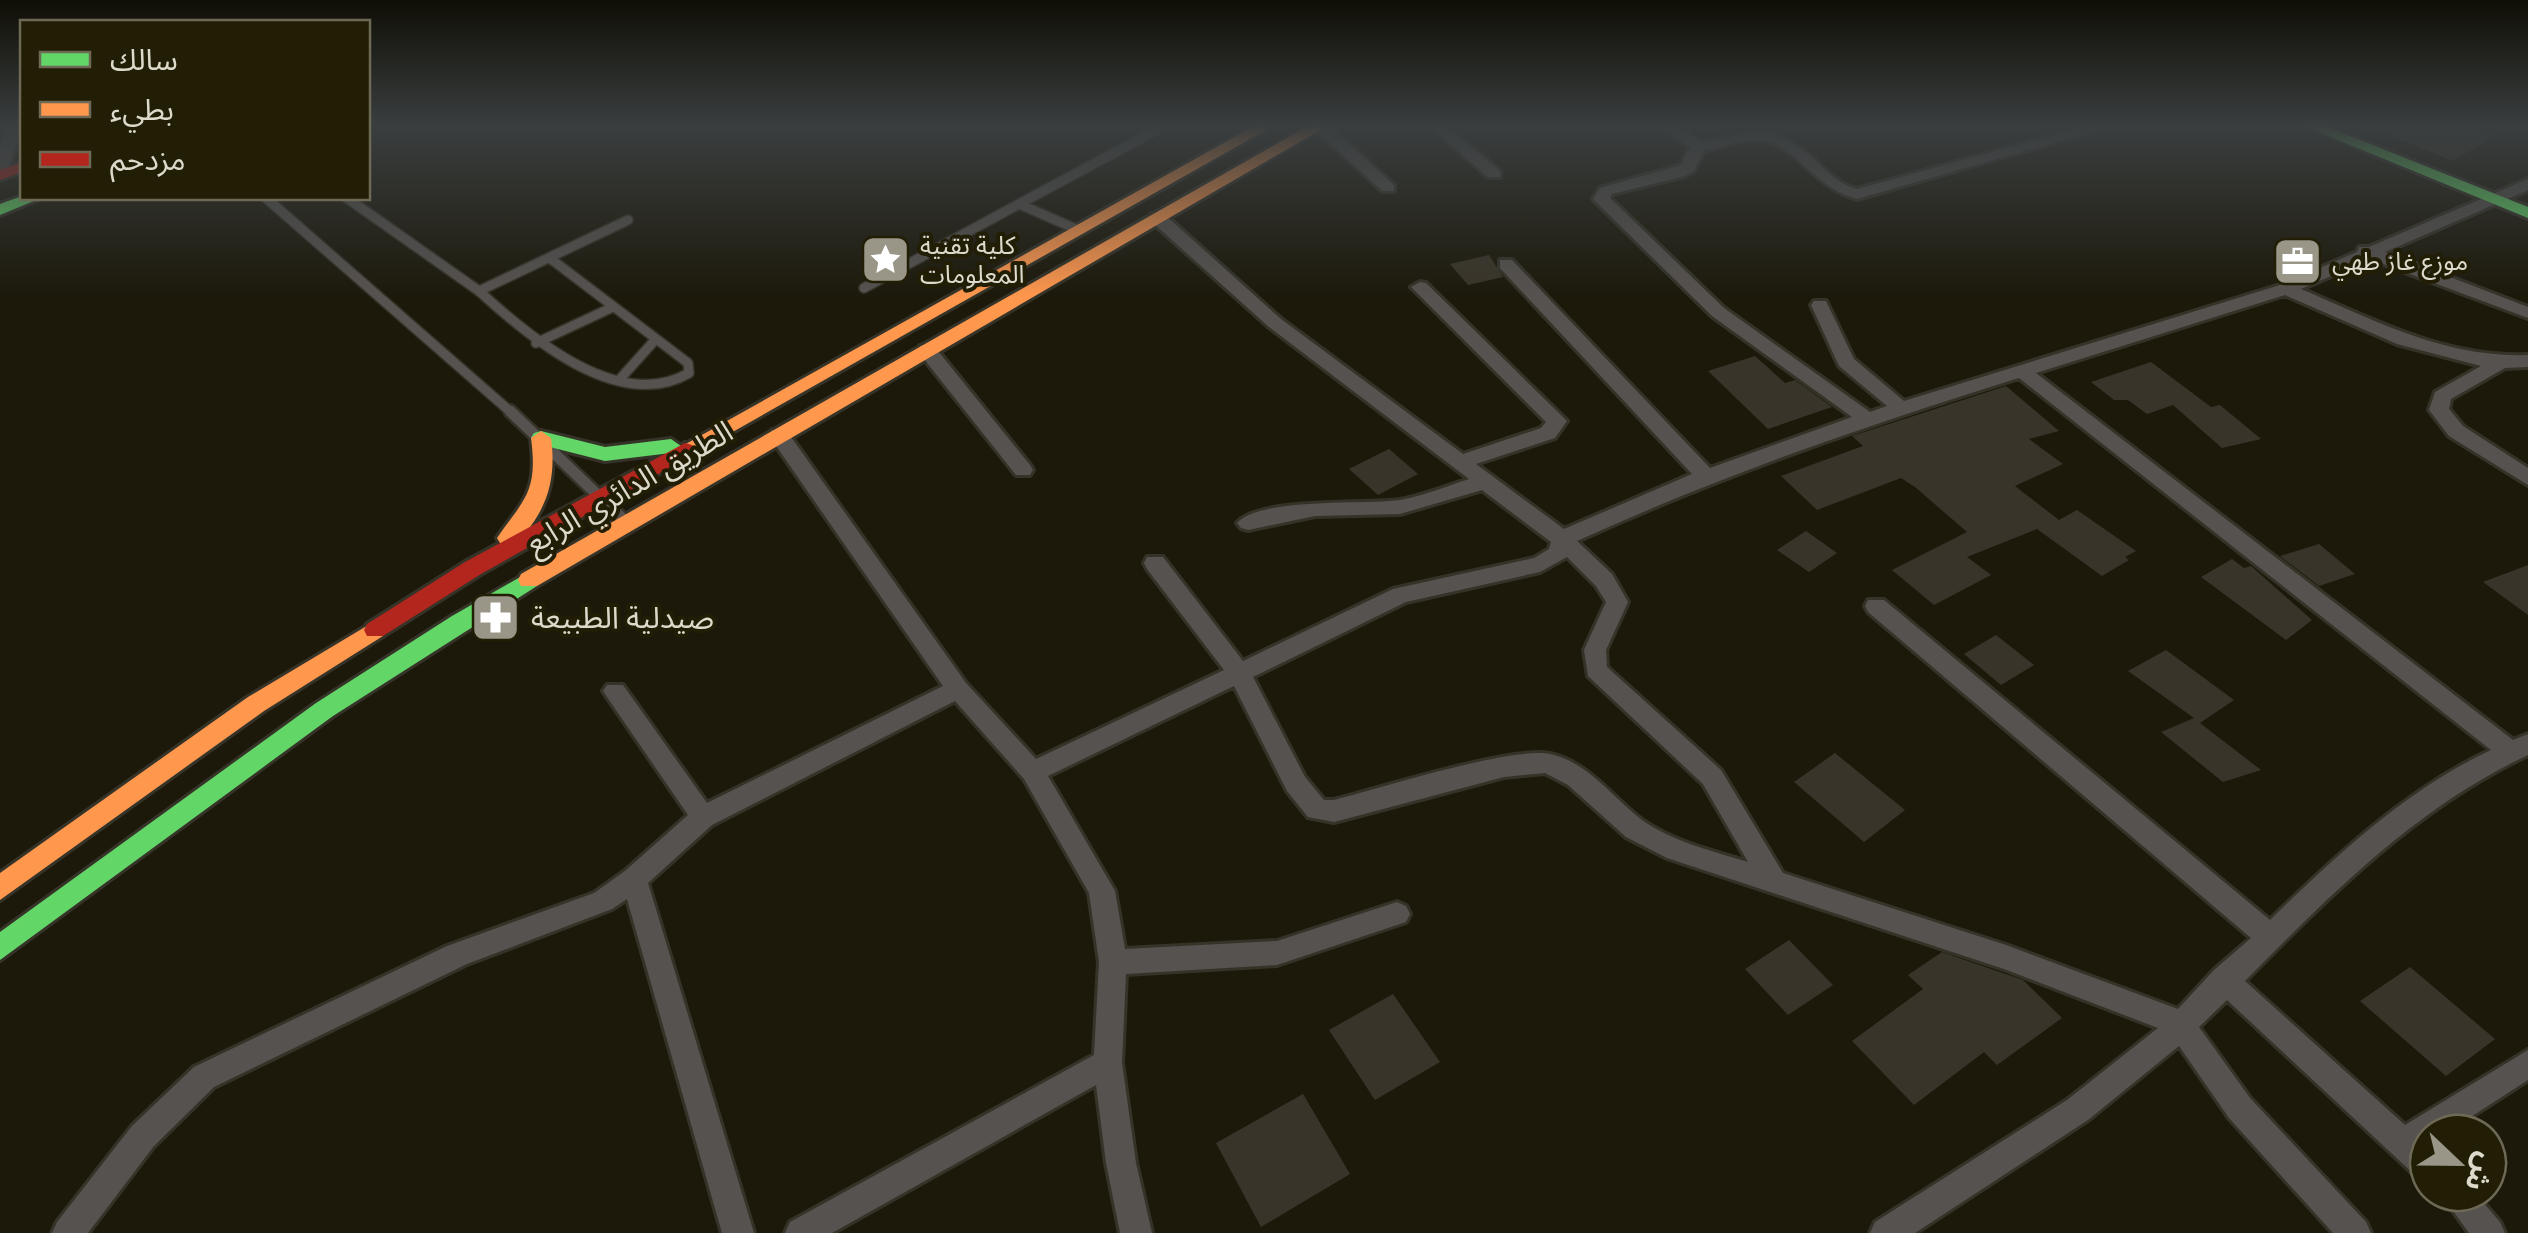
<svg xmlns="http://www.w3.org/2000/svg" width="2528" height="1233" font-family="Figtree,'Noto Sans Arabic',sans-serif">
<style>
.building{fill:#393429}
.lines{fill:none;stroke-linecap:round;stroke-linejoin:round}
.lane-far1-casing{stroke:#353328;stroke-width:12}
.lane-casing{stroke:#353328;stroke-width:16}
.street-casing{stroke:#353328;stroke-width:6}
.fast-casing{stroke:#353328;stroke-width:6}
.slow-casing{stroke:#353328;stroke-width:6}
.jam-casing{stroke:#353328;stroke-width:6}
.lane-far1{stroke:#56524f;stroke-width:9}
.lane{stroke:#56524f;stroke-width:11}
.street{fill:#56524f;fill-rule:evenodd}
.fast{fill:#63d668;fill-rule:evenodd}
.slow{fill:#ff974d;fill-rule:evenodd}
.jam{fill:#b3261e;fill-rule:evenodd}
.labels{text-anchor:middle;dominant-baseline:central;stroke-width:8;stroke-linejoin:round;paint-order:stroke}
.far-poi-label{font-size:25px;fill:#dddacc;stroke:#221d05;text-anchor:start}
.street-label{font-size:30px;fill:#dddacc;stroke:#221d05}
.poi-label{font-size:30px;fill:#dddacc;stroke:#221d05;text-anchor:start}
</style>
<rect width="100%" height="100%" fill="#1c190b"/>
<g class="building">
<path d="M2365,126H2475L2496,135L2453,161Z"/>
<path d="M1489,255L1503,277L1468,285L1450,264Z"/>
<path d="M1755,356L1785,383L1795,380L1832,407L1768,429L1708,371Z"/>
<path d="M2151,362L2211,407L2220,405L2261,439L2222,448L2173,405L2147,414L2128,400H2114L2091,382Z"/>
<path d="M2006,386L2059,431L2029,439L2063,464L2015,486L2059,520L2077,510L2136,551L2125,557L2129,560L2102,576L2037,529L1967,557L1991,575L1934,605L1892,570L1967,532L1915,487L1901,478L1817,510L1781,476L1863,446L1852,436Z"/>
<path d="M1389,449L1418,474L1378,495L1349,469Z"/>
<path d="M1806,531L1837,553L1809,572L1777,550Z"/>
<path d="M2319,544L2355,574L2319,586L2280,556Z"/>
<path d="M2232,559L2244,568L2251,566L2312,620L2286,640L2201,577Z"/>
<path d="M2528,565V615L2483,582Z"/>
<path d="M1996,635L2034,665L2001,685L1964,654Z"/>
<path d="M2166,650L2234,700L2200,723L2196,720L2261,770L2223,782L2161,732L2194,718L2128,671Z"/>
<path d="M1835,753L1905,810L1864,842L1794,782Z"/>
<path d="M1789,940L1833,985L1788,1015L1745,969Z"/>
<path d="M1942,952L2023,980L2062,1018L1997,1065L1984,1052L1914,1105L1852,1041L1923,989L1908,975Z"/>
<path d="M2410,967L2495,1039L2446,1076L2360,1001Z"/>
<path d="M1393,994L1440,1062L1375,1100L1329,1030Z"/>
<path d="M1303,1094L1350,1174L1261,1227L1216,1143Z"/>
</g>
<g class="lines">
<defs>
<g id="lane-far1">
<path d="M266,198L512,413"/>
<path d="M347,198L479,291L628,220"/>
<path d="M1019,204L1164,126"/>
<path d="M864,288L1019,204L1076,229"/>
<path d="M479,291C528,336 619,414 689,373L688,363L551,259"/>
<path d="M536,343L613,307"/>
<path d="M620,379L655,340"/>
</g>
<path id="lane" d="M510,411L626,522"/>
<g id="street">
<path d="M7,126L22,127L8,171L0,176V147Z"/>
<path d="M1312,126H1329L1394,185V191H1382Z"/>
<path d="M1430,126H1447L1500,171V177H1488Z"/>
<path d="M1658,126H1677L1703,142C1757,131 1775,123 1818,163C1830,174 1841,185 1857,189L2087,126H2112L1857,199C1815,188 1796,146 1765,141C1745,137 1723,147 1704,151L1694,171L1685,176L1612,194L1610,198L1724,308L1870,412L1887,406L1839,366L1811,305L1814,301H1826L1854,359L1904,401L2280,285L2357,252L2359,247H2369L2528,179V190L2385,252L2528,307V318L2370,259L2301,289C2376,321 2445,358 2528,355V367L2505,368L2451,399L2449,409L2463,426L2528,468V485L2449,436L2429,410L2435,392L2481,366L2397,344L2285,295L2036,373L2513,740L2528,734V755C2417,807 2331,894 2245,981L2405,1125L2528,1050V1080L2446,1133H2428V1181L2417,1177L2227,1000L2199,1027L2250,1098L2366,1222L2371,1233H2333L2229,1118L2179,1046L2088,1120L1915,1233H1870L1875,1222L2067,1100L2158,1028L2004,969L1667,858L1626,837L1568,785L1545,773L1504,777L1334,822L1308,817L1287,791L1234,686L1048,776L1115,891L1125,949L1277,941L1397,902L1406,906L1410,914L1406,922L1277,965L1126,974L1122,1063L1136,1163L1152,1233H1120L1106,1163L1096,1085L832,1233H785L790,1222L1094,1055L1099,962L1089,893L1024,779L955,701L712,825L648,883L754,1233H722L627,899L612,909L467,964L214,1087L154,1146L88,1233H52L57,1222L132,1126L194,1067L447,946L594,893L625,871L688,815L607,697L603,691L607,685H623L707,803L943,686L772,440L769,435L772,430H786L966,683L1036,759L1224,670L1147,569L1144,563L1147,557H1163L1243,661L1393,589L1534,558L1549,549L1551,542L1482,490L1400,514L1315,516L1248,530L1241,528L1237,523C1260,497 1366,505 1400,500C1423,496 1447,486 1469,479L1269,327L1152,222V214H1164L1281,319L1463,454L1541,428L1546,422L1411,287L1420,282L1426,283L1567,421L1555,438L1476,464L1564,529L1692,474L1500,268V260H1512L1710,468L1852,417L1712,316L1593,199L1600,188L1681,165L1690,147ZM2019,378L2491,750C2407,789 2336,856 2270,920L1884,600H1868L1865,606L1868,612L2251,938L2214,970L2178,1009L2006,945L1783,873L1721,770L1607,667L1606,650L1628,602L1612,574L1577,541C1722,475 1868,425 2019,378ZM1567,557L1596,586L1606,602L1584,650L1588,676L1703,784L1748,862C1713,851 1673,842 1642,820C1613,798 1588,762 1550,754C1512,746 1378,789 1334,800H1324L1305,777L1253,677L1406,602L1540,572Z"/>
<path d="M927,344L934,346L1030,465L1033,470L1030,475H1016L920,354V346Z"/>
<path d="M2440,1193H2475L2500,1222L2505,1233H2469Z"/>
</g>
<g id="fast">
<path d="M2304,126H2325L2528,207V218Z"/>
<path d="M22,196L41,198L0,215V204Z"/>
<path d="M541,431L605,447L671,439L681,446L671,453L605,461L534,443L531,438L534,433Z"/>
<path d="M529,572L537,574L540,580L537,586L333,716L0,960V932L316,703L452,616Z"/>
</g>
<g id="slow">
<path d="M1254,126H1273L692,455H678L675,450Z"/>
<path d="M1308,126H1327L537,586H521L518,580L521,574Z"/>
<path d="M541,431L551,438C557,481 546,513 516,543H500L497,538C525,498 538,492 531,438Z"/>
<path d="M375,621L383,624L386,630L383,636L264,711L0,900V873L248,697Z"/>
</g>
<g id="jam">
<path d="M22,162V172L0,180V170Z"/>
<path d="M685,443L692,445L695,450L692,455L481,574L383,636H367L364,630L367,624L465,562Z"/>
</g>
</defs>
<use href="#lane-far1" class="lane-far1-casing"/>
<use href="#lane" class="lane-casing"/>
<use href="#street" class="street-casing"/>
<use href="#fast" class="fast-casing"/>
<use href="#slow" class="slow-casing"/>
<use href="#jam" class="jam-casing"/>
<use href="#lane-far1" class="lane-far1"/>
<use href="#lane" class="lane"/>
<use href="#street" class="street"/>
<use href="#fast" class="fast"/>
<use href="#slow" class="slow"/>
<use href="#jam" class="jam"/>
</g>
<linearGradient id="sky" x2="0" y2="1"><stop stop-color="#0f0e06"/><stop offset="0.42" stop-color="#3a3e3f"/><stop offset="1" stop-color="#3a3e3f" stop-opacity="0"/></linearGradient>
<rect width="2528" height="298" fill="url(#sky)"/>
<defs>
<symbol id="sight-square" viewBox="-11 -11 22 22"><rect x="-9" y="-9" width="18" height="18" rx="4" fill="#999688" stroke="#221d05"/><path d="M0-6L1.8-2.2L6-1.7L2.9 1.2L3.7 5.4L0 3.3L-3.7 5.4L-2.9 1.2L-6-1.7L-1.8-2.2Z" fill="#fff"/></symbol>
<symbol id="office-square" viewBox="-11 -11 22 22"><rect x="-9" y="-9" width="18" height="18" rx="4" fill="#999688" stroke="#221d05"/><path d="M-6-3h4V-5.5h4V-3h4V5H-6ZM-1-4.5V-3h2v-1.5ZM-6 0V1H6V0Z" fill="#fff"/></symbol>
<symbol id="pharmacy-square" viewBox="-11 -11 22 22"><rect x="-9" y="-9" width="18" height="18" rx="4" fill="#999688" stroke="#221d05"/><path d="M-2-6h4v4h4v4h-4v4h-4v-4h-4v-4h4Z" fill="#fff"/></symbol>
</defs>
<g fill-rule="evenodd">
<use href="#sight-square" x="858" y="232" width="55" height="55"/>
<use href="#office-square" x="2270" y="234" width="55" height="55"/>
<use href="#pharmacy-square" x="468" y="590" width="55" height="55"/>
</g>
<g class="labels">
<g class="far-poi-label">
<text x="920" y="245">كلية تقنية<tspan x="920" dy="29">المعلومات</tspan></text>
<text x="2332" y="261">موزع غاز طهي</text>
</g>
<g class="street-label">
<text transform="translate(629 487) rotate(-30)">الطريق الدائري الرابع</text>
</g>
<g class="poi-label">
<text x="531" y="617">صيدلية الطبيعة</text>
</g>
</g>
<rect x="20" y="20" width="350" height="180" fill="#221d05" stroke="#6d6955" stroke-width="2.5"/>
<rect x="40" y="52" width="50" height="15" fill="#63d668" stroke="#6d6955" stroke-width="2.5"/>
<text x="110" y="70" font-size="30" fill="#dddacc">سالك</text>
<rect x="40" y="102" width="50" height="15" fill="#ff974d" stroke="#6d6955" stroke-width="2.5"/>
<text x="110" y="120" font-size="30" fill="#dddacc">بطيء</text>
<rect x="40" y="152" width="50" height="15" fill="#b3261e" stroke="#6d6955" stroke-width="2.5"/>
<text x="110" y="170" font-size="30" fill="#dddacc">مزدحم</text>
<g transform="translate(2458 1163) rotate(112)"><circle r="48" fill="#221d05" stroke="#6d6955" stroke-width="2.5"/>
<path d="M0-8L18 38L0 25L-18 38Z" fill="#999688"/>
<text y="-15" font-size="28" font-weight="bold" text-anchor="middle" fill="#dddacc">ش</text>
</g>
</svg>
